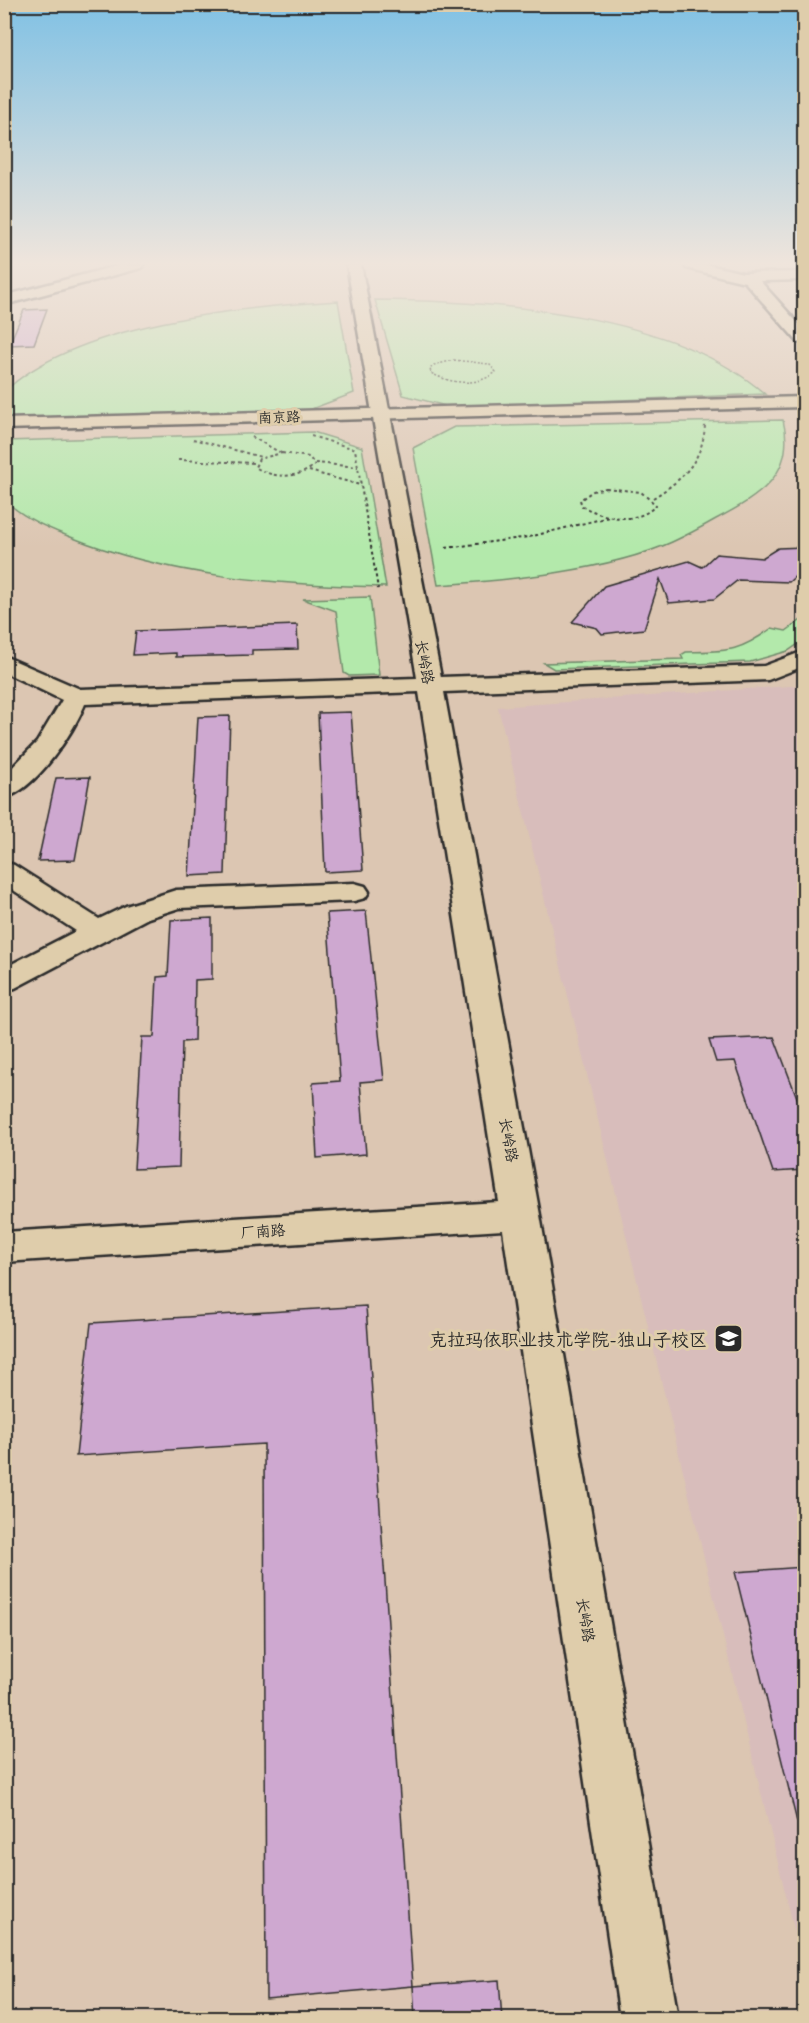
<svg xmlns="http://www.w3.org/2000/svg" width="809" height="2023" font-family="Delius,'LXGW WenKai TC',sans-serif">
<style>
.built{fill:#d8bdbb}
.green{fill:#b3e9ab;stroke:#6f8a6b;stroke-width:1.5}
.building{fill:#cea8d0;stroke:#2b2b2b;stroke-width:1.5}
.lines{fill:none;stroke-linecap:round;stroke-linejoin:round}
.minor-casing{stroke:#2b2b2b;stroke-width:5}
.major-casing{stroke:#2b2b2b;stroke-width:5}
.path-far1{stroke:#2b2b2b;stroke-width:1.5;stroke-dasharray:2 2;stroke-linecap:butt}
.path{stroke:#2b2b2b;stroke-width:2;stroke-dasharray:3 3;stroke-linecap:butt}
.minor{fill:#dfcdab;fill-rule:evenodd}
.major{fill:#dfcdab;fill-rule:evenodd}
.labels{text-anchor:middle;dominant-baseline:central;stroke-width:6;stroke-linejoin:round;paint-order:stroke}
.far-street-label{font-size:14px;fill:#2b2b2b;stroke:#dfcdab}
.street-label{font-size:15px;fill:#2b2b2b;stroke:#dfcdab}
.near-poi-label{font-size:18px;fill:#2b2b2b;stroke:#dfcdab;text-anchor:end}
</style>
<rect width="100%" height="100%" fill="#dcc6b2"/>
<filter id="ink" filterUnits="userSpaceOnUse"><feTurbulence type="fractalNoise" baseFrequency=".0167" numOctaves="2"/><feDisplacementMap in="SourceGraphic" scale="12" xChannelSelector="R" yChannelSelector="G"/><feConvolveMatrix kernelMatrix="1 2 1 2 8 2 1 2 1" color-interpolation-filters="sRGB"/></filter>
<g filter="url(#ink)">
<path class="built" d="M804,685V1970L498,707Z"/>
<g class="green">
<path d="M375,300C495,301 671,312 765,394L450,407L403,395Z"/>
<path d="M338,301L354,393L306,411L5,422V391C77,323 242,307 338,301Z"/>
<path d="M783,420C797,474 758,497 716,519C702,527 687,535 672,542C608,571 509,580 438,585L413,448L454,427Z"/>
<path d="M313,432L362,447L386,587C278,585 169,577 68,536C47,528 21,517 5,500V441Z"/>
<path d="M370,597L379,675L349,676L344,673L336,611L303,599Z"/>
<path d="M804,618V640L788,651L750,662L554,669L544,663L683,659L681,655L686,652C728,651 737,653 772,628L786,631Z"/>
</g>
<g class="building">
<path d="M47,309L34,344L9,345L24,310Z"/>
<path d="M804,547V568L789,582L738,580L714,599L669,603L660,579L644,629L602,634L597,628L572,622L604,586L689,561L702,567L716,554L762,558L778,548Z"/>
<path d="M297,625L298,649L252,650V655L176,657V653L133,655L136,631Z"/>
<path d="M351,712L363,870L325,872L318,713Z"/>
<path d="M230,716L225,874L189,876L198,717Z"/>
<path d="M90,777L75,860L38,861L56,778Z"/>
<path d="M366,911L384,1080L360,1082L366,1154L317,1158L313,1083L340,1081L327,913Z"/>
<path d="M212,918V979L195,980L194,1041L182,1042L179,1167L134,1169L142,1037H154L157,977L168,976L171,920Z"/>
<path d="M774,1037L804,1116V1170L773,1172L735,1061L716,1062L709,1040Z"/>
<path d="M366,1306L413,1986L266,1999L264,1444L76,1456L91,1323Z"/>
<path d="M804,1567V1821L797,1822L735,1572Z"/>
<path d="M499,1980L502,2019H415L413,1986Z"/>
</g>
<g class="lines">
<defs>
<g id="minor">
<path d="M120,265H143L141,268L4,305V296Z"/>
<path d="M347,265H361L441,677L764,666L804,651V666L768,680L444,692L540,1215L678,2018H620L503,1230L4,1262V1232L499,1202L419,692L85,704C73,733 36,790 4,798V776L37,742L62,700L4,672V656L80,689L417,678Z"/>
<path d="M684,265H709L743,273L804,272V280L760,281L804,330V344L798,342L745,282L686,268Z"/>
<path d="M4,862L14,865L99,919L126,906L176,890L354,883L365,886L369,892L365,898L354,901L179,908L148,918L15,988L4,991V968L76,931L4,884Z"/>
</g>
<path id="major" d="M804,397V407L4,429V419Z"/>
</defs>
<use href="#minor" class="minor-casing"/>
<use href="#major" class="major-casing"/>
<path class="path-far1" d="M454,360L489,364L496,372C477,387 451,384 431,373L430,369L434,365Z"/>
<g class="path">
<path d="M311,436L355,449L378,589"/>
<path d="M252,437L281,453"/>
<path d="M193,439L261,457"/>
<path d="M282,453L309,457L315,465C298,479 274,479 255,467L259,459Z"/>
<path d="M178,460L254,463"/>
<path d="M315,463L358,467"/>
<path d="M309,471L360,485"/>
<path d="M606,488L641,492L656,505C637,526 604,518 582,506L580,500L593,491Z"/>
<path d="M653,498C682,480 703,461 705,425"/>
<path d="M446,548L529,537L609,517"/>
</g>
<use href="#minor" class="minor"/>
<use href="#major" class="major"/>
</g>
</g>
<linearGradient id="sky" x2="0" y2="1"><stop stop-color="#80c1e4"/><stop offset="0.48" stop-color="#efe5dc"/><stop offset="1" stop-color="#efe5dc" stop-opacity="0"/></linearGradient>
<rect width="809" height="548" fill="url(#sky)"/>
<defs>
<symbol id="university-square" viewBox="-11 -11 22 22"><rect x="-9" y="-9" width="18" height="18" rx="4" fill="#2b2b2b" stroke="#dfcdab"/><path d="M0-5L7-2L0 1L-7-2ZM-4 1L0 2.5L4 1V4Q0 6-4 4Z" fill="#fff"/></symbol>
</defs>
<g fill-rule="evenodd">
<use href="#university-square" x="712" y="1322" width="33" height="33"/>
</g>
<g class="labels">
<g class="far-street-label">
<text transform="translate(279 417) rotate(-2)">南京路</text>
</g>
<g class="street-label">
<text transform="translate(425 662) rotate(80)">长岭路</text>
<text transform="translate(509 1140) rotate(80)">长岭路</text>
<text transform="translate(263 1231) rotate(-4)">厂南路</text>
<text transform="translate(586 1620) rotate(81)">长岭路</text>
</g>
<g class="near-poi-label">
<text x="707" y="1339">克拉玛依职业技术学院-独山子校区</text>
</g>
</g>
<rect width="809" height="2023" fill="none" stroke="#dfcdab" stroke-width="24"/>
<rect x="12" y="12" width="785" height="1999" fill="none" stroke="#2b2b2b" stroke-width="2" filter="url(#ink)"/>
</svg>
